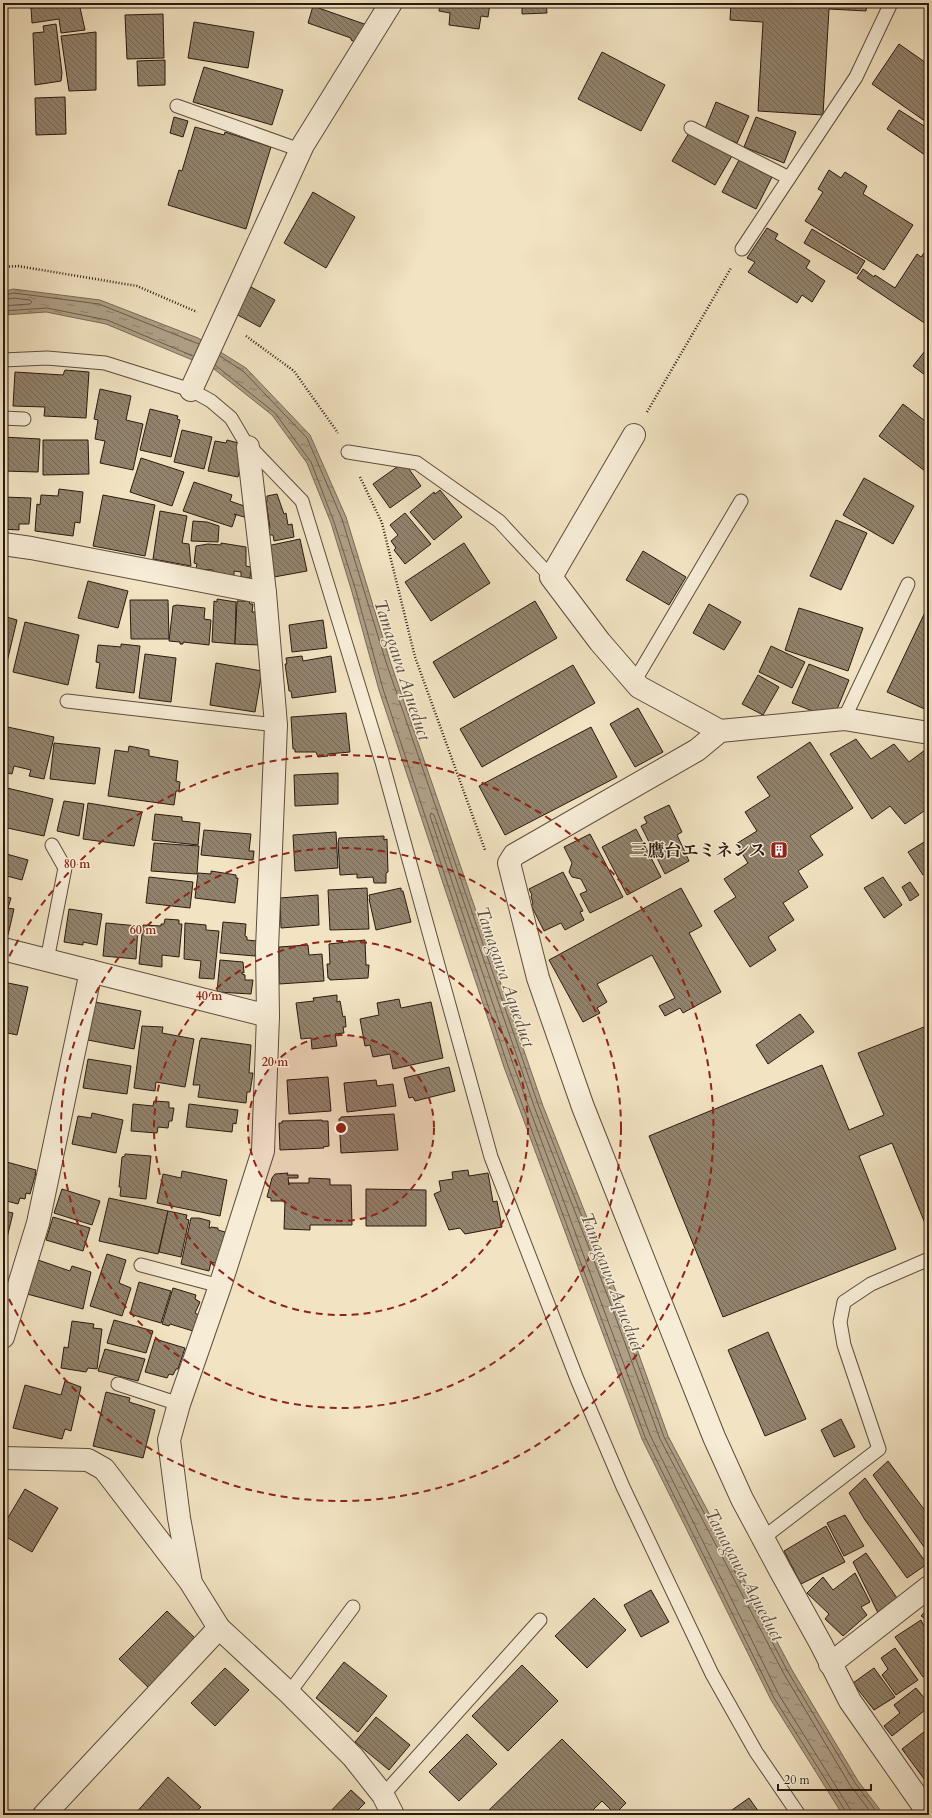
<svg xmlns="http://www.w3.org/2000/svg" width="932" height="1818" font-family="Cardo,'Noto Serif JP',serif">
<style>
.water{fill:url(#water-ripples);stroke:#796a57}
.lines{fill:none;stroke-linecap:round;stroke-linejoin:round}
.shore{stroke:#6c5c4c;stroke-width:1}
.building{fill:url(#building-back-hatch);stroke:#2a1a11}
.lane-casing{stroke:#5c4c3d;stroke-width:15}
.street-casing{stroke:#5c4c3d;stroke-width:24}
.path{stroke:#2a1a11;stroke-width:2.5;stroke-dasharray:1 2;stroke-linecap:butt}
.lane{stroke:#f7edd7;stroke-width:13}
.street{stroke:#f7edd7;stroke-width:22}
.ring{fill:none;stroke:#8f2418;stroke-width:2;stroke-dasharray:7 5}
.labels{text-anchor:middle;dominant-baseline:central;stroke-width:3;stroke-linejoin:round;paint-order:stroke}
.poi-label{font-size:17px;font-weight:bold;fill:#2a1a11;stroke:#f7edd7;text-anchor:end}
.water-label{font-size:18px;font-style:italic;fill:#5f4f40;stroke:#f7edd7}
.centre{fill:#8f2418;stroke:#f7edd7;stroke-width:2}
.ring-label{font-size:12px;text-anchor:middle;font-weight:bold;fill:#8f2418;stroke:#f7edd7;stroke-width:3;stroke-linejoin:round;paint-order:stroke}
</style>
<defs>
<pattern id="water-ripples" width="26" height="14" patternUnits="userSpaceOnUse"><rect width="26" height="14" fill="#ae9f86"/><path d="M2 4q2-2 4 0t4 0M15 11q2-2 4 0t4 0" fill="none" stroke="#8e816c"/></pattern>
<pattern id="building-back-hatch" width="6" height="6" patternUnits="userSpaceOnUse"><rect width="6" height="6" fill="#92836d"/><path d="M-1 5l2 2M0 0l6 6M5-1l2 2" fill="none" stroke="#776a58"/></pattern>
</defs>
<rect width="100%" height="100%" fill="#f2e3c2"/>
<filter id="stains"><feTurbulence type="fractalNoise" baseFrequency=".005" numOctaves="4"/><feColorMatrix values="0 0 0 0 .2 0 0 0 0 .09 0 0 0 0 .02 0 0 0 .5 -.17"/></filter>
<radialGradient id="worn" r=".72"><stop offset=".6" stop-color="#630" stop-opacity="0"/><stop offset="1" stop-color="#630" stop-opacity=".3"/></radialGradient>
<path class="water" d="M13,289L100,300L198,338L246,368L310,435L346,517L390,661L543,1106L619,1299L668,1436L792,1670L858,1781L884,1815H844L839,1809L771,1700L642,1439L504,1067L379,690L352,592L331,523L307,463L272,415L214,369L106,324L46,312L3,315V292Z"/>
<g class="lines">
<g class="shore">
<path d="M3,295L14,293L99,304L199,344"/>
<path d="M3,300L14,298L30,300L32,302L30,304L3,306"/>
<path d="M3,311L47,308L107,320L193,356"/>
<path d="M220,356L244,372L307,438L342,519L386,662L539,1107L615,1301L664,1437L788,1672L855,1783L879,1815"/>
<path d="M215,365L275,413L311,462L334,522L356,591L383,689L508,1066L645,1437L774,1698L846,1812V1815"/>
<path d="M851,1815L850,1809L779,1695L650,1435L513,1064L430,816L431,813L434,815L535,1109L610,1302L660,1439L784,1674L850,1785L873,1815"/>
</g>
</g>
<g class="building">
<path d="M51,3H79L85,30L61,33L59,19L32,23L31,8Z"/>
<path d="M440,3H490L488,17L481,16L479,29L449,25L450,13L439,11Z"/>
<path d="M522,3H546L547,13L522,14Z"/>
<path d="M731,3H867L866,11L829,9L823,115L758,111L763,22L730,20Z"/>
<path d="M313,6L367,25L355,42L351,40V38L308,23Z"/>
<path d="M163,14L164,58L127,59L125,15Z"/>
<path d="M194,22L254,32L248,68L188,58Z"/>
<path d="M56,24L62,73L61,81L35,85L33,33L44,32L43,26Z"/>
<path d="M96,32V90L69,91L61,36Z"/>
<path d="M899,44L929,65V124L872,84Z"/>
<path d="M602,52L665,85L641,131L578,99Z"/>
<path d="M165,60V85L138,86L137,61Z"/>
<path d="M204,67L283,90L272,125L193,102Z"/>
<path d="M65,97L66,134L36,135L35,98Z"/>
<path d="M716,102L749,116L737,143L705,129Z"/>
<path d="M899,110L929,129L928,157L887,129Z"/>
<path d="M174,117L188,121L183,137L170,133Z"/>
<path d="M756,117L796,132L784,163L744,147Z"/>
<path d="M195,127L224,135L225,132L271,147L246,229L168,205L179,170L182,171Z"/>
<path d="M689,133L732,156L715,185L672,161Z"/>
<path d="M739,160L772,177L756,209L722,192Z"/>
<path d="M829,170L841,178L845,172L867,186L863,194L913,225L884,270L805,221L823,192L818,189Z"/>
<path d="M313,192L355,217L326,268L284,243Z"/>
<path d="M767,228L778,234L775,239L810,261L806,268L825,281L812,302L802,295L797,303L748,272L755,262L747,258Z"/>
<path d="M812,229L865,261L857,274L804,243Z"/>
<path d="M927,249L929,251V326L857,278L863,269L874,277L875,275L895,288L917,254L921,257Z"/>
<path d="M251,287L275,300L260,327L236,314Z"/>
<path d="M929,346V378L913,366Z"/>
<path d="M65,370L89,372L86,418L44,416L45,407L13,406L15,372L63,375Z"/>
<path d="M3,378L8,383L3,390Z"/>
<path d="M100,389L131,396L126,420L143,424L133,470L100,463L105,441L95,439L98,420L94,419Z"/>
<path d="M903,404L929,424V474L879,436Z"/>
<path d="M150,409L178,416L177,419L180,420L171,457L140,450Z"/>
<path d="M182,430L212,437L204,469L174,462Z"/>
<path d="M3,437L40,439L38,472L3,471Z"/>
<path d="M43,440H88L89,474L43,475Z"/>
<path d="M227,440L242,444L243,457L238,477L208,471L215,441L226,443Z"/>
<path d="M141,458L184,472L172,506L130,492Z"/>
<path d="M404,462L421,486L390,508L373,484Z"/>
<path d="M864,478L914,506L893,544L843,515Z"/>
<path d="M194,482L232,495L230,501L247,507L244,517L234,514L236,515L232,527L183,511Z"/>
<path d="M59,489L83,492L80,523L75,522L73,536L35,531L37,504L40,505L41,495L58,496Z"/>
<path d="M440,490L462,517L434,540L410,512L434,492L435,494Z"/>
<path d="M277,494L284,514L286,513L288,525L292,524L294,537L274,541L273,535H269L268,529L270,528L266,501H267V496Z"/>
<path d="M103,495L155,505L145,556L93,546Z"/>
<path d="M3,497L31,498L29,524H19V530L3,529Z"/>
<path d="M160,511L187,516L182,543L189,544L191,566L153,559Z"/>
<path d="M405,513L431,544L405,564L394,550L396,548L391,541L398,535L390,525Z"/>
<path d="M836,520L867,533L841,590L810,576Z"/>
<path d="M193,521L207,522L219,526L218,542L191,541Z"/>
<path d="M300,539L307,571L274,577L267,546Z"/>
<path d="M221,543L246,547V566L251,567L250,578L241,577V572L234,571V576L213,572V570L196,569L197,564L194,563L196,546L208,544L221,545Z"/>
<path d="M464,543L490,583L431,621L405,582Z"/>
<path d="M643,551L686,577L669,605L626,580Z"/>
<path d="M88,581L128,591L118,628L78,618Z"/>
<path d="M217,599L236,602L235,644L212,642L214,601L217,602Z"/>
<path d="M130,600H168L169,639H131Z"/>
<path d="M237,601H249L250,604H253L252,612H256V621L259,624V645L235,644Z"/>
<path d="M535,601L557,638L454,698L433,662Z"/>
<path d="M709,604L741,622L724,650L693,633Z"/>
<path d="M929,604V711L887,692Z"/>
<path d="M177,605L205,608L204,619L211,620L209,645L183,642V644H180V642L169,641L173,606Z"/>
<path d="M799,608L863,628L848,671L785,650Z"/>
<path d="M3,616L17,620L7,662L3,661Z"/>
<path d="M323,620L327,648L292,652L289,625Z"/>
<path d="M25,622L79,635L68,685L13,672Z"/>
<path d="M121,644L140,646L134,693L96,688L100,663L96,662L98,645L121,647Z"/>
<path d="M771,646L805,662L792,688L759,672Z"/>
<path d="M145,654L176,658L171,702L139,698Z"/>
<path d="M302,656L303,661L331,656L336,692L292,698L291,691H289L285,664H287L286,658Z"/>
<path d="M216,663L262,671L255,712L210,705Z"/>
<path d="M809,664L849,680L833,719L792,703Z"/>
<path d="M573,665L595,703L482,767L460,729Z"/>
<path d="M758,675L779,687L763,715L742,704Z"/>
<path d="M638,708L663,752L635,767L610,724Z"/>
<path d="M346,713L350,752L328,754V756L318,757L316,752H295V749H293L291,717Z"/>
<path d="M3,726L54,737L44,779L29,776L31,770L14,766L12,774L3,772Z"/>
<path d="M591,727L617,777L505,835L479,786Z"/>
<path d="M856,739L871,759L894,744L909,762L929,747V811L927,809L905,824L890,806L872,819L830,754Z"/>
<path d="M810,742L853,808L810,836L823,855L798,871L808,887L783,903L794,920L768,937L776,950L750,967L714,911L736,897L724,879L748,863L736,844L757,831L745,812L770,796L757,777Z"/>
<path d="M54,743L100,748L95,784L50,779Z"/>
<path d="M129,746L149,750V756L178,761L176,781L180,782L179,791H176L174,805L108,796L115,750L128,752Z"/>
<path d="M338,773V804L295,806L294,775Z"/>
<path d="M3,787L53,799L44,836L3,827Z"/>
<path d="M64,801L84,804L79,836L57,831Z"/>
<path d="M88,803L142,812L134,846L83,839Z"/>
<path d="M669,805L682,832L677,835L689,861L665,874L641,826L647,823L644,817Z"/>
<path d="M155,814L182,817V821L200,823L198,845L152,840Z"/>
<path d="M636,829L661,877L627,895L602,847Z"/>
<path d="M204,830L251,834L249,851H254L253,860L201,855Z"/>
<path d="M336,832L338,868L295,871L293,835Z"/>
<path d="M590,834L623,897L590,913L580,894L587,891L581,879L572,877L569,872L572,863L564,847Z"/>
<path d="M384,836V840L387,839L388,872L386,873V883H374L373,877L357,878V874L340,875L338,843L339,838Z"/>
<path d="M929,839V871L923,875L908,852Z"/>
<path d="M154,843L199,846L197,874L151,871Z"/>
<path d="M3,853L28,860L22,880L3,875Z"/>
<path d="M211,871L236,875V878H238L235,903L195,898L198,873L211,874Z"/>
<path d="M563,872L583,911L580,912L584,920L565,930L561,923L544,931L531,905L533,904L531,896L532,895L529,889Z"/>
<path d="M149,877L193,882L190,908L146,903Z"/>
<path d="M883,877L902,905L884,918L864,888Z"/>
<path d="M910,882L919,895L910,901L902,887Z"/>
<path d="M367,888L369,929L330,930L328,890Z"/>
<path d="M401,888V891H403L411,922L376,930L369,899H370L369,895Z"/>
<path d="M681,888L702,926L689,933L721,992L683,1013L680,1008L665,1016L659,1006L675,998L652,955L597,984L607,1002L597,1008L600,1013L583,1022L549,960Z"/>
<path d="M318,895L319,925L281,928L280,898Z"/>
<path d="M3,896L11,898L8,908L14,909L8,935L3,934Z"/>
<path d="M69,909L102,914L97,945L83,942V945L64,942Z"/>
<path d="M165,919L179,920V924H182L179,957L162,955V967L139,964L143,925L161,926V924H164Z"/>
<path d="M223,922L246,924L245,936L247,937V940L257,941L255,956L220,953Z"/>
<path d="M106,923L138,926L136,959L103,956Z"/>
<path d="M185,923L206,925V930L219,931L214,979L199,978L201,961L184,959Z"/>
<path d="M365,940L366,965H369L368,978L330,980L329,978H328L327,964H330L329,944Z"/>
<path d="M308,945L309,955L322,954L324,981L279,984V947Z"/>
<path d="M220,960L243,962L244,973L242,972V974L245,975V980H253L251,994L217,992Z"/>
<path d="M3,982L28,987L17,1035L3,1032Z"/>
<path d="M337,995V1002L340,1001L343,1017L345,1016L346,1027H343L344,1033L335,1034L337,1046L312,1049L311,1038L301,1039L296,1003L314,1001L313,998Z"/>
<path d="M399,999L401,1008L431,1002L443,1058L393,1069L390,1054L373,1057L370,1045L365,1046L360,1019L379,1015L377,1003Z"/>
<path d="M95,1002L141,1011L134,1049L88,1040Z"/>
<path d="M800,1014L814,1032L768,1064L756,1045Z"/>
<path d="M929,1025V1233L892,1143L859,1156L896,1249L723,1317L649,1136L822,1065L849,1130L884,1115L858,1053Z"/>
<path d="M142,1026L163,1027L162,1033L194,1039L185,1087L156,1082L155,1091L134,1088Z"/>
<path d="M201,1038L251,1045L249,1073H253L250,1092H247L246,1103L198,1097L200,1085H193L200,1040H201Z"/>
<path d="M88,1059L131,1066L127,1094L83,1088Z"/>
<path d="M449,1067L455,1091L415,1101L413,1097L409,1098L404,1078Z"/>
<path d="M328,1077L331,1111L289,1114L287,1080Z"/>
<path d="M376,1080L377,1086L393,1084L396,1106L347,1112L344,1083Z"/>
<path d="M154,1101L169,1102V1108H174L172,1121H169L168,1128L158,1127L157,1133L131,1131L133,1104L153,1106Z"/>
<path d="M189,1104L238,1110L236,1124L233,1123L232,1132L186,1127Z"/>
<path d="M92,1113L123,1120L116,1153L72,1144L78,1116L91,1118Z"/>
<path d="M394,1114L398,1150L341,1153L339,1119L341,1118V1117Z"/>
<path d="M322,1120V1121H328L329,1146L323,1147L324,1148L280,1150L279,1123H282V1121Z"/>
<path d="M125,1154L151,1156L146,1199L120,1196L121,1187H119L122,1157L125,1156Z"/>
<path d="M3,1161L36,1170L35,1173H36L30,1194L26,1193L25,1199L20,1198L18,1204L3,1200Z"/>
<path d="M468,1170L469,1176L488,1173L493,1202L497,1201L502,1227L465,1234L460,1228L449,1230L434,1194L441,1191L439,1181L453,1179L452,1172Z"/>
<path d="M182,1171L227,1180L220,1216L157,1203L163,1174L181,1178Z"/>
<path d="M288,1173L287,1175H298V1178H288L289,1185V1183H309V1178L330,1179V1185H351L352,1225H310V1230L284,1229L285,1201H271V1198L267,1197L272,1178L275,1174Z"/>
<path d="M62,1189L100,1201L92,1225L54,1213Z"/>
<path d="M366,1189L426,1190V1226H366Z"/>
<path d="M109,1198L168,1211L158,1254L99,1241Z"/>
<path d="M3,1211L13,1213L6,1242L3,1241Z"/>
<path d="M168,1211L187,1215L186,1219L189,1220L181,1257L159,1252Z"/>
<path d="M53,1217L90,1228L83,1251L46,1240Z"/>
<path d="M191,1218H199L210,1221L209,1228H211V1227L218,1228V1230L225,1232L218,1264L211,1262L209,1271L181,1264Z"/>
<path d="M107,1254L126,1260L119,1283L131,1288L122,1316L90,1306Z"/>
<path d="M38,1260L70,1271L72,1266L91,1272L83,1309L27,1294Z"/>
<path d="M139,1282L171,1291L161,1323L130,1314Z"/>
<path d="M173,1288L196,1295L195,1299L200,1302L195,1313L199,1315L193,1331L170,1324L169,1326L162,1324Z"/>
<path d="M114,1320L153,1331L146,1353L107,1343Z"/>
<path d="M72,1321L94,1324L93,1328L102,1329L97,1369L88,1368L86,1372L61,1368L64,1347L68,1348Z"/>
<path d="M768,1332L806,1419L765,1436L728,1350Z"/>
<path d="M155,1339L185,1348L178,1369H176L173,1375L169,1374L167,1378L145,1372Z"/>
<path d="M105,1349L145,1359L138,1381L98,1371Z"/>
<path d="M65,1381L81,1387L71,1431L65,1429L62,1439L13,1428L25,1385L61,1395Z"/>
<path d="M106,1392L130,1398L129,1402L155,1410L143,1458L93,1446Z"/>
<path d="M841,1419L855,1447L834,1457L821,1430Z"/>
<path d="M888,1461L929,1516V1554L873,1475Z"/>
<path d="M865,1478L927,1564L907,1578L865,1520L849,1493Z"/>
<path d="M25,1489L58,1508L32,1552L3,1535V1526Z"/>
<path d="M845,1515L864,1546L844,1556L827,1523Z"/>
<path d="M826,1526L845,1562L801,1584L784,1551Z"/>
<path d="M866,1553L897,1598L878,1613L853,1562Z"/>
<path d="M855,1573L870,1602L861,1607L867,1615L843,1636L825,1619L829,1614L807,1593L823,1577L833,1590Z"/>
<path d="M651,1590L669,1622L641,1637L624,1605Z"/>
<path d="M594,1598L626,1630L587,1668L555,1636Z"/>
<path d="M929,1607V1621L921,1616Z"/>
<path d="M167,1611L197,1640L149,1688L119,1659Z"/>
<path d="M921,1620L929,1636V1673L923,1677L895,1637Z"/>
<path d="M895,1648L918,1680L896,1695L882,1675L888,1669L881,1658Z"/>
<path d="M344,1662L387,1696L358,1732L316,1698Z"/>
<path d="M522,1665L558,1701L508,1751L472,1716Z"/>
<path d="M225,1668L249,1690L215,1726L191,1703Z"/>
<path d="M874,1668L895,1697L874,1710L853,1683Z"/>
<path d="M916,1688L929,1704V1707L892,1736L884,1726L900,1713L894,1705Z"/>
<path d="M376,1717L410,1745L389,1770L355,1742Z"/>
<path d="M929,1728V1781L927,1783L902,1749Z"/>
<path d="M467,1734L497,1764L459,1801L429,1772Z"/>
<path d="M562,1739L626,1803L615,1814L602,1801L588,1815H484Z"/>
<path d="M168,1777L201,1807L193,1815H134Z"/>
<path d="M351,1790L365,1803L353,1815H327Z"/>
<path d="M749,1798L761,1815H725Z"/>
</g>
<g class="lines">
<defs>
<g id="lane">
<path d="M177,106L300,150"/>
<path d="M691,128L789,178"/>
<path d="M742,249L856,77L891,3"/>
<path d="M3,360L47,358L105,363L191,390L211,401L231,418L248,447L254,451L302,501L382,762L491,1157L577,1379L623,1487L712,1674L756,1752L799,1815"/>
<path d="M3,418L24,419"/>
<path d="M348,452L417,463L499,521L551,577"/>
<path d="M634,682L741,501"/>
<path d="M67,701L276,725"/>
<path d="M844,719L908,584"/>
<path d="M47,960L65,868L52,845"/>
<path d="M141,1265L220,1286"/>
<path d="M118,1384L179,1404"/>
<path d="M763,1538L879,1449L844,1345L840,1322L844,1302L871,1284L929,1259"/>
<path d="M289,1693L353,1607"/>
<path d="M383,1795L540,1620"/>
</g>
<g id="street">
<path d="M191,390L303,145L391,3"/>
<path d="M634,435L551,577L600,642L639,687L720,731L844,719L929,733"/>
<path d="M248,447L265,593L276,725L267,949L268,1016L263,1151L220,1286L179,1404L169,1440L179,1518L191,1583L219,1628L289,1693L353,1757L383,1795L393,1815"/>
<path d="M3,544L31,548L265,593"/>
<path d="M720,731L697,750L514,855L509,863L538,978L583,1107L714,1437L742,1499L780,1570L821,1644L850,1701L929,1814"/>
<path d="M3,949L268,1016"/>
<path d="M3,1337L38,1223L91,971"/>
<path d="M3,1458L88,1460L104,1469L189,1580"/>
<path d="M830,1664L929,1587"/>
<path d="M44,1815L219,1628"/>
</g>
</defs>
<use href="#lane" class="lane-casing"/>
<use href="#street" class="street-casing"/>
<g class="path">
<path d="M3,267L18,266L137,286L197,312"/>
<path d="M246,336L294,371L338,433"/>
<path d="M647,412L731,268"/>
<path d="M360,477L382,523L415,657L485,850"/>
</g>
<use href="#lane" class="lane"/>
<use href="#street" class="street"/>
</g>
<circle cx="341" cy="1128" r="93" fill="#8f2418" fill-opacity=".12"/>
<g class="ring">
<circle cx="341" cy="1128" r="93"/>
<circle cx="341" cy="1128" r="187"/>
<circle cx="341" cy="1128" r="280"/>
<path d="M4 967A373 373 0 1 1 4 1289"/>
</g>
<defs>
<symbol id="building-square" viewBox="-11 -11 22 22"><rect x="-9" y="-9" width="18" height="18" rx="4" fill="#8f2418" stroke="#f7edd7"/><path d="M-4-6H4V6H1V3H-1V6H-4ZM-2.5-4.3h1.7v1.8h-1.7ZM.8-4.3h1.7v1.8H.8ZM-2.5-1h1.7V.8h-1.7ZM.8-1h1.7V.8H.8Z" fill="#fff"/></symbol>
</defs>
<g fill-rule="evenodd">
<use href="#building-square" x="769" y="840" width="20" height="20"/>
</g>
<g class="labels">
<g class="poi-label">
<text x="766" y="850">三鷹台エミネンス</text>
</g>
<g class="water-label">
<text transform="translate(402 670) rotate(72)">Tamagawa Aqueduct</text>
<text transform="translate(505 977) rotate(71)">Tamagawa Aqueduct</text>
<text transform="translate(612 1282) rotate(69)">Tamagawa Aqueduct</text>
<text transform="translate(744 1575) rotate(62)">Tamagawa Aqueduct</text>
</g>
</g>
<circle cx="341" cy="1128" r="6" class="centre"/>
<g class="ring-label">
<text x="77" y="868">80 m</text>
<text x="143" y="934">60 m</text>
<text x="209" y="1000">40 m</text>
<text x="275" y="1066">20 m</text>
</g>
<rect width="932" height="1818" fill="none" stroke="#f2e3c2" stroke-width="16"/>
<rect x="4" y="4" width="924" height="1810" fill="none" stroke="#2a1a11" stroke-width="2"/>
<rect x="8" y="8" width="916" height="1802" fill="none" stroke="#2a1a11"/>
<path d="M778 1784v6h93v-6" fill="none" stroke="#2a1a11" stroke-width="2"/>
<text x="784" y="1784" font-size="12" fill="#2a1a11" stroke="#f7edd7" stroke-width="3" paint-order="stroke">20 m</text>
<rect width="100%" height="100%" filter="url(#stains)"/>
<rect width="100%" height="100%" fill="url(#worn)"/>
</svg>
